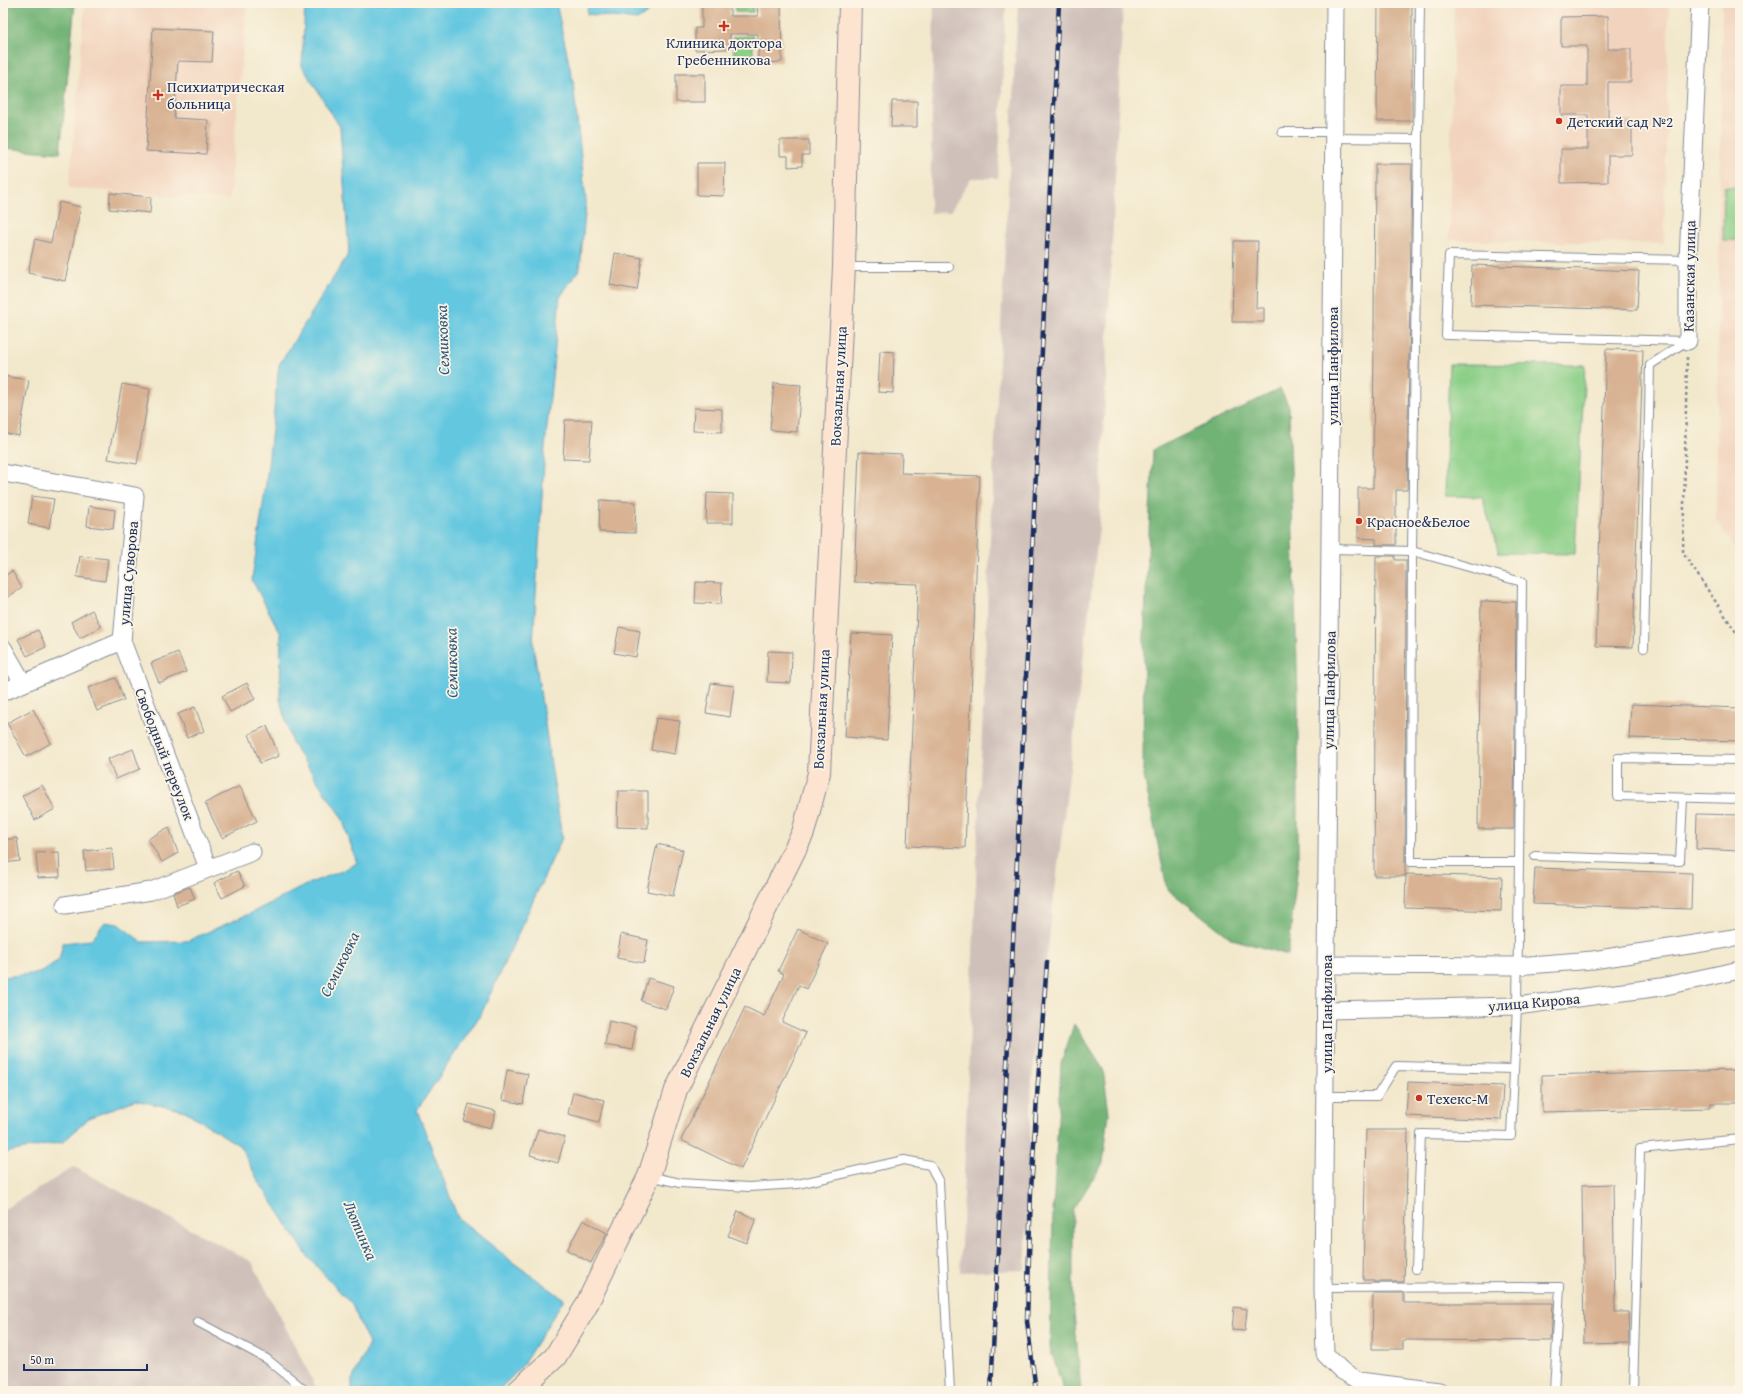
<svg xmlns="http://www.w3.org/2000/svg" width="1743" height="1394" font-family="'Gentium Book Plus',serif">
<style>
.built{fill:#f2d4be}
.industrial{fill:#cfc0ba}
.green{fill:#8ccf88;stroke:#547f73}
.forest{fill:#71b274;stroke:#467069}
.water{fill:#63c7e0;stroke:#3f7b9f}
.building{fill:#d8b293}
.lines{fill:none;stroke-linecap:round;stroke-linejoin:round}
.service-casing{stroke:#868c95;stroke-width:10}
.minor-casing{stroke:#868c95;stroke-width:19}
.secondary-casing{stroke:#868c95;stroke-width:24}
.path{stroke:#868c95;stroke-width:2.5;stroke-dasharray:3 3;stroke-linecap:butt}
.service{stroke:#fff;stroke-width:8}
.minor{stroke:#fff;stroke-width:17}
.secondary{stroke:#fde4d0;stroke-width:22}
.rail-casing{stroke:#1b2f5e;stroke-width:4.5}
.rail{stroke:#fcf5e5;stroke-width:3;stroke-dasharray:9;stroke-linecap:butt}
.poi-dot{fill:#c8321e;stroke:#fcf5e5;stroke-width:1.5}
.labels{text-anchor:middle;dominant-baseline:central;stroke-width:3.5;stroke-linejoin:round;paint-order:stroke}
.poi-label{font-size:15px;fill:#1b2f5e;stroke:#fcf5e5;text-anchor:start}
.street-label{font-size:15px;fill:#1b2f5e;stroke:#fcf5e5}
.water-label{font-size:16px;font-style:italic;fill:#2d557e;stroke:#fcf5e5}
</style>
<rect width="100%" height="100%" fill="#fcf5e5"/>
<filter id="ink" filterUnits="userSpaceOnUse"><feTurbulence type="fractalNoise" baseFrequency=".025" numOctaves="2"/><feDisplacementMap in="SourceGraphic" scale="8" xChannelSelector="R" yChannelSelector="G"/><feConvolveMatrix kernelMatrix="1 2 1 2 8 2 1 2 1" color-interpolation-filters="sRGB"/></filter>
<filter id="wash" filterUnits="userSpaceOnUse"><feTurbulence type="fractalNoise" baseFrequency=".012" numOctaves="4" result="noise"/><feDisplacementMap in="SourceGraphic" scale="16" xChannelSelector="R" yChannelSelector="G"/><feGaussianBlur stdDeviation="0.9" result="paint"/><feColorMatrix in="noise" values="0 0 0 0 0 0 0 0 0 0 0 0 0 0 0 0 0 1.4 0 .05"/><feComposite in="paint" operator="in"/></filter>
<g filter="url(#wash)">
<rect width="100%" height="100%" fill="#f2e8cc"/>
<g class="built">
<path d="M85,3H247L229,200L69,188Z"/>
<path d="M1454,3H1669L1664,244L1449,240Z"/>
<path d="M1722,3H1740V557L1716,518Z"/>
</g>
<g class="industrial">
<path d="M934,3H1006L998,178H971L950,212L930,213Z"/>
<path d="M1018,3H1123L1099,528L1032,1079L1025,1270L960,1272L991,514Z"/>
<path d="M74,1167L252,1262L318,1391H3V1210Z"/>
</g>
<g class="green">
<rect x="735" y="3" width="18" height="9"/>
<path d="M753,36V56L734,57L733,37Z"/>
<path d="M1724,187H1740V240H1723Z"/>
<path d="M1449,364L1585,365L1575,554L1499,553L1482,497L1445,496Z"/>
</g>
<g class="forest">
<path d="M3,3H75L60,153L3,148Z"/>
<path d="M1280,389L1289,406L1298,696V863L1288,955L1232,939L1167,889L1143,771L1144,637L1153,450Z"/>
<path d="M1074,1024L1103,1069L1109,1113L1103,1163L1073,1210V1301L1081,1391H1064L1050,1348L1053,1213L1061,1064Z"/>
</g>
<g class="water">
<path d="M305,3H556L573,82L586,202L580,268L560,297L545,447L533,644L562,838L481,1014L417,1110L458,1218L515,1264L564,1299L522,1366L498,1391H352V1380L369,1344L352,1305L308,1257L259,1182L240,1146L185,1111L135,1100L89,1118L63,1142L3,1153V977L39,973L59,960L63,943L91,940L105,922L118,924L142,942L187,941L251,913L310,883L342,871L357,863L342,818L292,743L280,699L281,634L252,580L266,484L279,365L349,253L340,127L302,66Z"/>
<path d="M588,3H649V12L637,20L587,14Z"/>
</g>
<g id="blocks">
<g class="building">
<path d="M702,3H730V16H758L757,3H781L782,62L758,63V34H730V49L695,50V28H702Z"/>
<path d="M1378,3H1412V121H1377Z"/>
<path d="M1608,16V49H1631V82H1608V121H1632V155H1608V182L1561,183V149H1588V115H1561V86H1587V46H1561V17Z"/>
<path d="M153,28L214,31L212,62L178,61L174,118L208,120L206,154L146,151Z"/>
<rect x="676" y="74" width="29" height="28"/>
<path d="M892,101H917V127H891Z"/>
<path d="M780,140H809V155H802V166L788,167V156H780Z"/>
<path d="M697,163H725L724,196L697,195Z"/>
<path d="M1375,164H1412L1407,490H1396V545H1376V539L1358,538V488H1373Z"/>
<path d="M110,193L151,197L150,213L109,209Z"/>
<path d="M59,202L81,207L65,281L28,273L35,239L51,243Z"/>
<path d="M1234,241H1258L1256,308H1264V322H1232Z"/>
<path d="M615,253L642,258L637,290L610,285Z"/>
<path d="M1472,265L1639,271L1637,310L1471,305Z"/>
<path d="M1606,349L1643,350L1633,647L1596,646Z"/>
<path d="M880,351L894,352L893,393L878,392Z"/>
<path d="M3,376L29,380L19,436L3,433Z"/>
<path d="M774,383L801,385L797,432L770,430Z"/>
<path d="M122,384L150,389L137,464L108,459Z"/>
<path d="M694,408L722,409V432L693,431Z"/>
<path d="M565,420H592L589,460L563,459Z"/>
<path d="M859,452L902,454L901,473L980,476L965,848L907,846L918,584L854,582Z"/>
<path d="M707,493L733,494V523H706Z"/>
<path d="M32,496L54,499L49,528L28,524Z"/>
<path d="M600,500L636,502L635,533L599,532Z"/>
<path d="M89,506L115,510L113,529L87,526Z"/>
<path d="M80,556L108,559L105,581L77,577Z"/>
<path d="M1376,556H1395V560H1406L1405,876H1374Z"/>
<path d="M12,571L22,588L3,600V577Z"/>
<path d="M696,582L722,583L721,604L695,603Z"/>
<path d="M1481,601L1516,602L1514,829H1478Z"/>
<path d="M92,610L101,627L80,638L71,622Z"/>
<path d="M619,627L640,631L636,657L614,653Z"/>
<path d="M38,630L46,647L27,656L18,639Z"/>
<path d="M851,633L892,635L887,740L845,737Z"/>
<path d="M768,651L792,652L791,683L767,682Z"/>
<path d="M178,652L186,672L159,683L151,663Z"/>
<path d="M116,678L124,700L97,711L88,688Z"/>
<path d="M247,683L255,699L230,712L222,696Z"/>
<path d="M711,683L734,686L730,717L706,713Z"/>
<path d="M1631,704L1740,708V741L1629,738Z"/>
<path d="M195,707L204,731L187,738L178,714Z"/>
<path d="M33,709L51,743L26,757L7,723Z"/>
<path d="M656,718L680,721L675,754L651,750Z"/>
<path d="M267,726L279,756L260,763L249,734Z"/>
<path d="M133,749L140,769L116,779L108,759Z"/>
<path d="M42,785L55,809L35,820L22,796Z"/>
<path d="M240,786L257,821L222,838L205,803Z"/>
<path d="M618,791H648V828L617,827Z"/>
<path d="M1697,814L1740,815V851L1696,849Z"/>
<path d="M169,827L178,853L162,862L148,839Z"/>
<path d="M17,838L20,861L3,863V840Z"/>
<path d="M657,844L683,850L673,896L647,891Z"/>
<path d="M112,848L114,869L86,871L84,851Z"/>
<path d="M59,852L60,877L38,878L36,853Z"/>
<path d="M1535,868L1692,873L1691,909L1533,904Z"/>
<path d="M237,871L245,886L222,898L214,883Z"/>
<path d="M1406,874L1502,877L1501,911L1405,908Z"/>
<path d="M190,887L195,899L177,906L173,893Z"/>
<path d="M798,929L828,944L806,989L799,985L782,1022L806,1033L741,1169L681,1140L745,1007L764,1016L784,974L778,971Z"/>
<path d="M621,934L648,940L644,963L617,958Z"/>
<path d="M648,978L674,986L666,1009L641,1001Z"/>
<path d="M609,1021L636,1027L632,1050L605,1045Z"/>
<path d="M507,1070L528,1074L523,1104L502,1100Z"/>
<path d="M1740,1070V1103H1710V1108L1542,1112V1075Z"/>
<path d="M1408,1082L1503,1086L1501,1120L1406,1116Z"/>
<path d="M573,1092L604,1100L599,1122L568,1114Z"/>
<path d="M469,1104L496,1111L491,1128L464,1121Z"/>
<path d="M538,1129L565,1137L558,1163L530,1155Z"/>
<path d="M1366,1130H1408L1404,1282H1373V1280H1363Z"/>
<path d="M1613,1184L1615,1312H1628L1629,1343L1584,1344L1582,1185Z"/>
<path d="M738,1211L756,1219L746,1243L728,1236Z"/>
<path d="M583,1220L607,1233L591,1263L567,1250Z"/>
<path d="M1373,1293H1404V1303H1553L1551,1341L1403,1340V1349H1372Z"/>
<path d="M1234,1307L1247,1309L1245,1331L1232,1330Z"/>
</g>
</g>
</g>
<g filter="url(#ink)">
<use href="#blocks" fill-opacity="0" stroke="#868c95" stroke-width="1"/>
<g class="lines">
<defs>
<g id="service">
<path d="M1282,132H1333"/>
<path d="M1418,139L1420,3"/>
<path d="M845,267H949"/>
<path d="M1688,341L1446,335L1449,255L1688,260"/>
<path d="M1331,549L1412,551L1418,139L1333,138"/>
<path d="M1644,648L1650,365L1687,341"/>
<path d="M1740,760L1618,758V796L1740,799"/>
<path d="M1535,856L1680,861L1683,798"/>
<path d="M1325,1096H1377L1396,1066L1513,1069"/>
<path d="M649,1176L680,1183L749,1187L798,1184L904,1160L930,1165L939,1182L950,1391"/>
<path d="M1416,1269L1421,1134L1511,1136L1517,1006L1519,862H1411L1412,551L1522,582L1519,862"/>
<path d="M1323,1288L1560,1287L1554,1391"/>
<path d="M198,1322L267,1359L306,1391"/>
<path d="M1633,1391L1640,1149L1740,1139"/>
</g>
<g id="minor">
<path d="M1335,3L1323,1288L1325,1354L1341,1370L1359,1381L1439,1391"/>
<path d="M1688,341V260L1700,3"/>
<path d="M3,473L135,496L122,641L208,868"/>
<path d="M3,648L23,683"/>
<path d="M3,692L122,641"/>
<path d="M65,905L151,891L252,852"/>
<path d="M1326,965L1517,966L1593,960L1740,937"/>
<path d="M1326,1010L1517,1006L1661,987L1740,970"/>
</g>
<path id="secondary" d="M518,1391L555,1357L585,1308L649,1176L676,1090L803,833L819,773L844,267L850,3"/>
</defs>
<use href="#service" class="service-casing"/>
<use href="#minor" class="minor-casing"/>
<use href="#secondary" class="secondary-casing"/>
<path class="path" d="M1687,357L1683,553L1740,638"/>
<use href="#service" class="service"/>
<use href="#minor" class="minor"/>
<use href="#secondary" class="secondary"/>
<defs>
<g id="rail">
<path d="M991,1391L1059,3"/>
<path d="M1036,1391L1027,1321L1031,1190L1038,1082L1047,962"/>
</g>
</defs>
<use href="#rail" class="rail-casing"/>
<use href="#rail" class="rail"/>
</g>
</g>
<g class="poi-dot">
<path d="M722 20h4v4h4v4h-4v4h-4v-4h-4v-4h4z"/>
<path d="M156 89h4v4h4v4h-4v4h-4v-4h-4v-4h4z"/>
<circle cx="1559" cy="121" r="4"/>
<circle cx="1359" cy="521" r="4"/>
<circle cx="1419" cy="1098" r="4"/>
</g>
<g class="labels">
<g class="poi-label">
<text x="724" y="42" text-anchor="middle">Клиника доктора<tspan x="724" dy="17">Гребенникова</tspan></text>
<text x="167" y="86">Психиатрическая<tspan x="167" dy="17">больница</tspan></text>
<text x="1567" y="121">Детский сад №2</text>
<text x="1367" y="521">Красное&amp;Белое</text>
<text x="1427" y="1098">Техекс-М</text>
</g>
<g class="street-label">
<text transform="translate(1689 276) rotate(-89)">Казанская улица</text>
<text transform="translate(1332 366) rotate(-90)">улица Панфилова</text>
<text transform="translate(838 386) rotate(-87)">Вокзальная улица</text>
<text transform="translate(128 573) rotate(-85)">улица Суворова</text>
<text transform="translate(1329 690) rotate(-89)">улица Панфилова</text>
<text transform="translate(821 709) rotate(-87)">Вокзальная улица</text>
<text transform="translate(165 754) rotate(69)">Свободный переулок</text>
<text transform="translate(1534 1002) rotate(-5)">улица Кирова</text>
<text transform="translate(1326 1014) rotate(-90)">улица Панфилова</text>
<text transform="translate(710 1022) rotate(-64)">Вокзальная улица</text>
</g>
<g class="water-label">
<text transform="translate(442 340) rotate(-92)">Семиковка</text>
<text transform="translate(451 663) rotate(-91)">Семиковка</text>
<text transform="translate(339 964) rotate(-64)">Семиковка</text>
<text transform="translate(361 1230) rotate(67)">Лютинка</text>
</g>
</g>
<rect width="1743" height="1394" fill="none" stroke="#fcf5e5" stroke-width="16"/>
<path d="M24 1364v6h123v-6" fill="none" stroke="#1b2f5e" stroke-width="2"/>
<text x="30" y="1364" font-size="12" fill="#1b2f5e" stroke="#fcf5e5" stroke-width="3" paint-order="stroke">50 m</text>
</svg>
